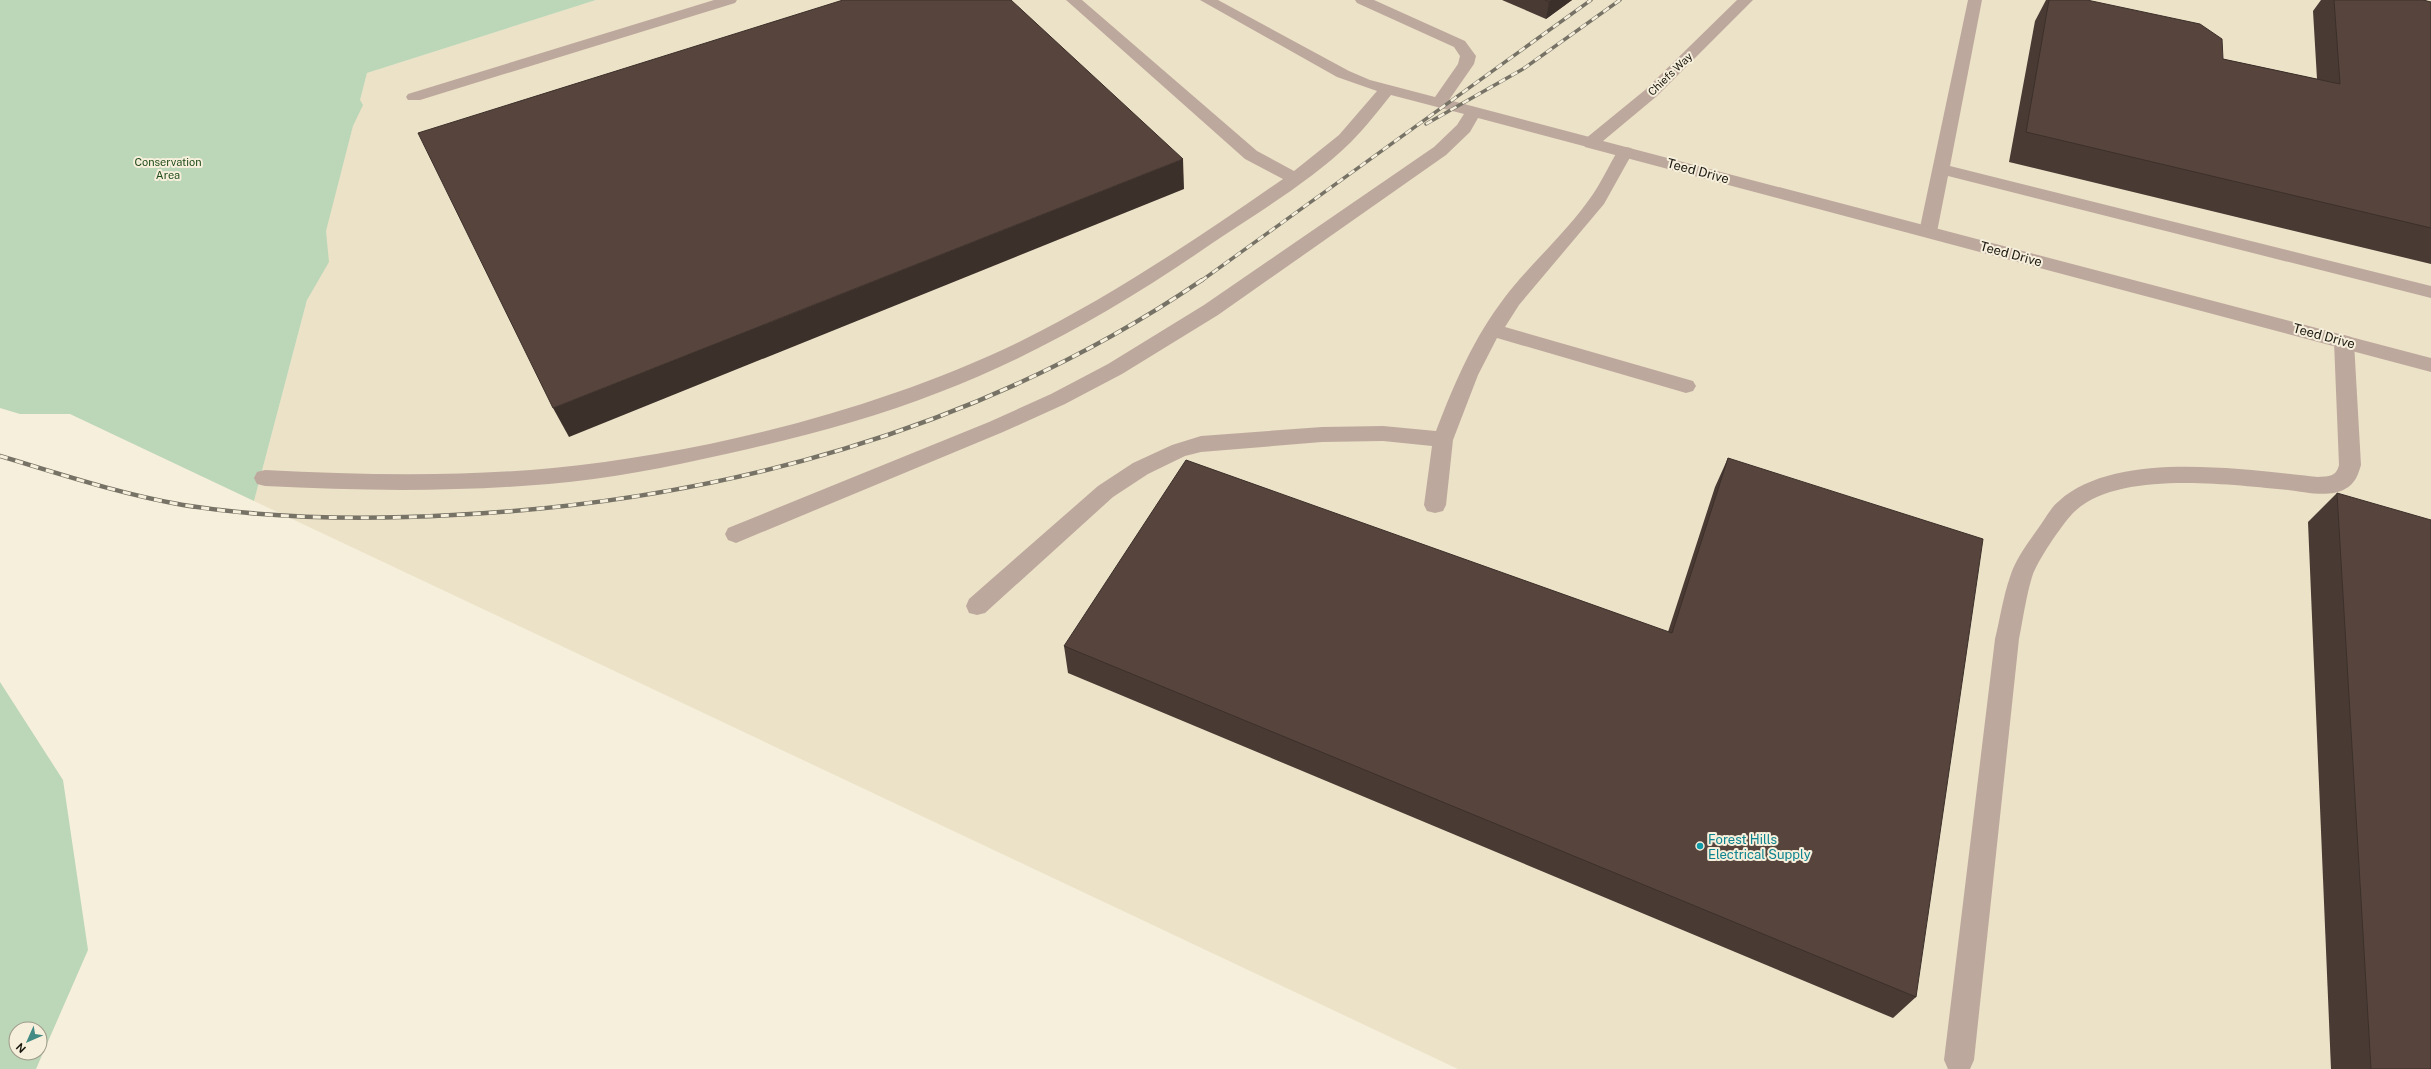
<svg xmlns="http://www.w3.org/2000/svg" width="2431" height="1069" font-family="'Public Sans',sans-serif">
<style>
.built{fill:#ece2c7}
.green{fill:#bcd6b8;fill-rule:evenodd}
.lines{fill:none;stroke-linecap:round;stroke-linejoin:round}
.service{fill:#bda89d;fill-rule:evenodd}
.minor{fill:#bda89d;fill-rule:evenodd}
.rail-far1-casing{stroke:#777266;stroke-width:3.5}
.rail-casing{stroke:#777266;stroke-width:4.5}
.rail-far1{stroke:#f6efdb;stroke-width:2.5;stroke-dasharray:7;stroke-linecap:butt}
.rail{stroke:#f6efdb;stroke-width:3;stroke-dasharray:8;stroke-linecap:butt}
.wall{fill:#4a3a34}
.shaded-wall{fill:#3c302b}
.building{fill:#56443d;stroke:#3c302b}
.culture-dot{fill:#0f9aa8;stroke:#f6efdb;stroke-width:1.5}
.labels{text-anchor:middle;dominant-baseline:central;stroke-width:4;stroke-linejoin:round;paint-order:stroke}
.far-street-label{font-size:11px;fill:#1b1811;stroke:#f6efdb}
.far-park-label{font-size:11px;fill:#1f4c18;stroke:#f6efdb}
.street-label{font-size:13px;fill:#1b1811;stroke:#f6efdb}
.culture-label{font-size:13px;fill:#0d838f;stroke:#f6efdb;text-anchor:start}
</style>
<rect width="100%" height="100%" fill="#f6efdb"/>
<path class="built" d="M596,0H2431V1069H1458L254,501L367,73Z"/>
<g class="green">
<path d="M0,0H596L367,73L360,100L363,105L353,126L326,231L329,262L307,300L254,501L70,414H20L0,408Z"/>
<path d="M0,682L63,780L88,950L36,1069H0ZM16,1029H40V1053H16Z"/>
</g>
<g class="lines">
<g class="service">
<path d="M714,0H737L735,3L420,100H408L406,97L408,94Z"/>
<path d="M1066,0H1082L1257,151L1294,171L1339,135L1377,91L1337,77L1200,0H1218L1349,71L1370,80L1435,97L1458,64L1460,56L1454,47L1357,3L1355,0H1374L1465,41L1476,56L1474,64L1449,100L1597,139L1599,143L1597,147L1591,148L1478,118L1470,132L1446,155L1218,315L1122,374L1065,404L1003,432L736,543L728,540L725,534L728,528L989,422L1051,394L1108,364L1204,305L1434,147L1457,125L1464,114L1391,95C1378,111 1365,128 1351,142C1310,182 1258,212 1211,244C1126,303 1036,355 940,392C871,419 798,438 726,454C668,467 609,479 549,484C455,492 360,491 265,486L257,484L254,478L257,472L265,470C361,475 458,477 553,468C707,453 880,409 1019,342C1112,296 1198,238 1283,179L1245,159Z"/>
<path d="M1968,0H1982L1950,166L2431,286V298L1948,176L1937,232L1934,236H1922L1919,232Z"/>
<path d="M1625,147L1631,148L1633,152L1604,204L1519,305L1505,327L1693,381L1696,386L1693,391L1686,393L1497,338L1478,375L1453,440L1446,505L1443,511L1435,513L1427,511L1424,505L1432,446L1383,441L1322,442L1201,452L1185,456L1148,474L1113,497L985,613L977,615L969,613L966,606L969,599L1098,486L1133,463L1172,445L1201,436L1322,427L1383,426L1436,431C1455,382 1473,339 1505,297C1532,262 1566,233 1591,197C1601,183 1608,167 1617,152L1619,148Z"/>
<path d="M2344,335L2351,337L2354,342L2361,465C2358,475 2355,484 2345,489C2330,498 2304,492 2288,490C2231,485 2117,469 2073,513C2061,526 2037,561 2032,577C2026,597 2023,619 2019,639L1974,1060L1970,1069H1948L1944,1060L1995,639C2000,619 2003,597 2010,577C2015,560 2027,544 2037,530C2044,521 2050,508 2059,501C2117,449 2246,470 2318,477C2329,476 2336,477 2339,465L2334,342L2337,337Z"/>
</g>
<path class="minor" d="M1737,0H1753L1657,96L1603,141L2431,358V372L1585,147L1583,143L1585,139L1645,90Z"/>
<defs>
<g id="rail-far1">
<path d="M1426,124L1523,69L1620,0"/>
<path d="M1201,281L1591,0"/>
</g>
<path id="rail" d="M0,456C60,474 120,494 183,505C272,519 364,520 453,515C717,502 982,430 1202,280"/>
</defs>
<use href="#rail-far1" class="rail-far1-casing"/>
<use href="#rail" class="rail-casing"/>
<use href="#rail-far1" class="rail-far1"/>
<use href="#rail" class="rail"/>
</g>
<g class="wall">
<path d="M1502,0H1572L1546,19Z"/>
<path d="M2046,0H2087L2223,59L2317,79L2313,11L2321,0H2423L2431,2V264L2009,162L2035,21Z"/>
<path d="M1728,458L1916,997L1893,1018L1068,673L1064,646L1668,632L1715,487Z"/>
<path d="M2337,493L2431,1069H2331L2308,522Z"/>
</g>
<g class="shaded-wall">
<path d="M1552,0H1572L1546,19L1549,2Z"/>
<path d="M1183,159L1184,189L569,437L553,408Z"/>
</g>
<g class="building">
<path d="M843,0H1011L1183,159L553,408L418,133Z"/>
<path d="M1545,0H1552L1549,2Z"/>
<path d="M2049,0H2087L2200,24L2222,39L2223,59L2340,84L2334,0H2423L2431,2V228L2026,132Z"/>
<path d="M1728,458L1983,539L1916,997L1064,646L1186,460L1672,633Z"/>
<path d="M2337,493L2431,520V1069H2371Z"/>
</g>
<circle class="culture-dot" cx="1700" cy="846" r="4"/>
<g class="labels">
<g class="far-street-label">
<text transform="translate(1670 74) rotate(-44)">Chiefs Way</text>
</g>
<g class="far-park-label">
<text x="168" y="162">Conservation<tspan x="168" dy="13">Area</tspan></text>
</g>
<g class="street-label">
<text transform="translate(1698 171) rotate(15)">Teed Drive</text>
<text transform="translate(2011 254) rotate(15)">Teed Drive</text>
<text transform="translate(2324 336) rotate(15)">Teed Drive</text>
</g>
<g class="culture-label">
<text x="1708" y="839">Forest Hills<tspan x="1708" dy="15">Electrical Supply</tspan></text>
</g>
</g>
<g transform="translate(28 1041) rotate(225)"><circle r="19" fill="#f6efdb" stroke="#9e998a"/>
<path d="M0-3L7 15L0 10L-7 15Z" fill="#438a84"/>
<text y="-6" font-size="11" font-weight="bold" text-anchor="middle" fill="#1b1811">N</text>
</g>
</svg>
